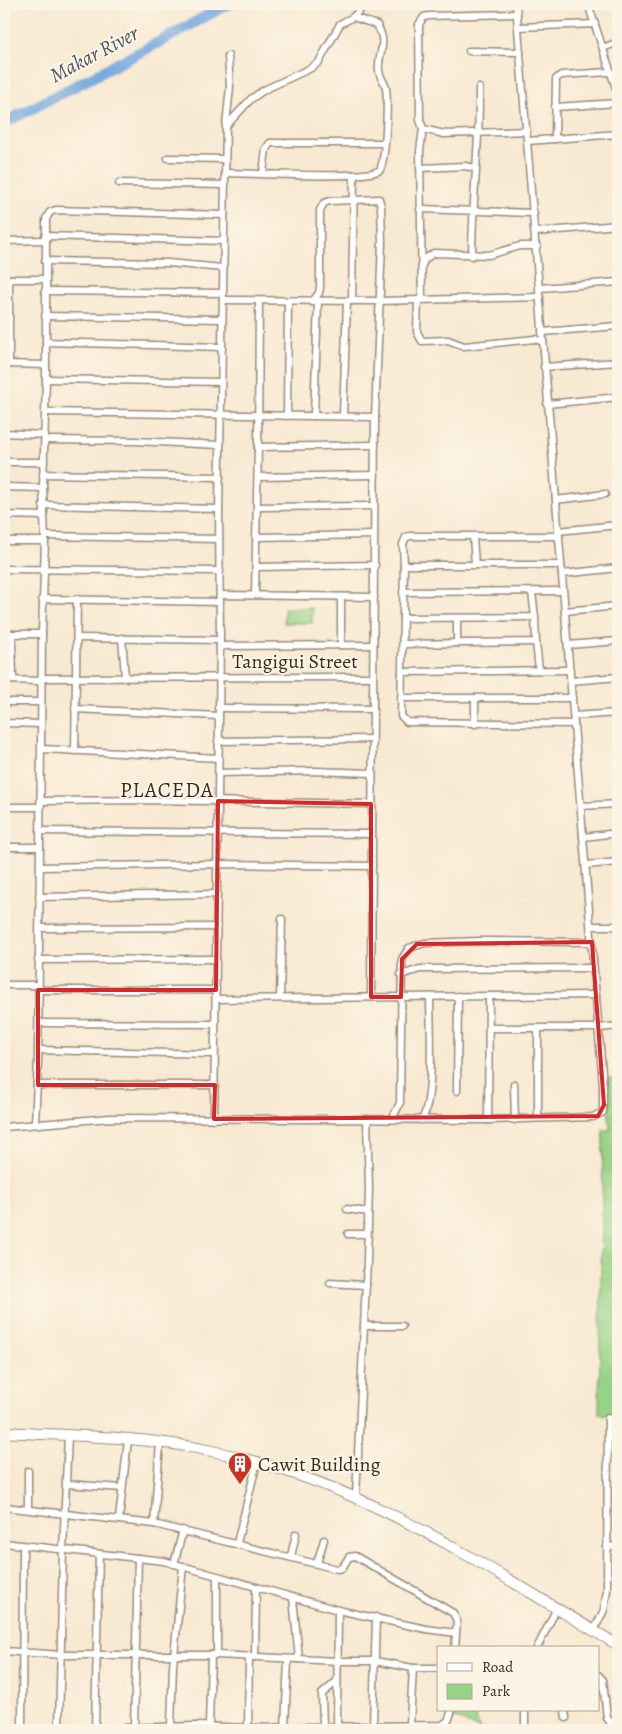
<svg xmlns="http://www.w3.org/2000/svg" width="622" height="1734" font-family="Alegreya,serif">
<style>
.green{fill:#97d387;stroke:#697e52}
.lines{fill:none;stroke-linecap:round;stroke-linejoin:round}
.river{stroke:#71a6de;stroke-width:11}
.street-casing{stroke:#9a8a78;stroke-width:9}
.primary-casing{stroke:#9a8a78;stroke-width:12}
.street{stroke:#fff;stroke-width:6}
.primary{stroke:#fff;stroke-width:10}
.marked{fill:none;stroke:#d62828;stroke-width:4;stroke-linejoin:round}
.labels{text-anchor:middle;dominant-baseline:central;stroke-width:4;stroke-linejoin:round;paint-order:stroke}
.street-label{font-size:20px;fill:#3b2a1e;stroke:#fcf5e5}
.poi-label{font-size:20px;fill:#3b2a1e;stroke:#fcf5e5;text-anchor:start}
.water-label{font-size:21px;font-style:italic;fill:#4e5561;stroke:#fcf5e5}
.neighbourhood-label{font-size:21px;letter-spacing:1px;fill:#3b2a1e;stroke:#fcf5e5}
</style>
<rect width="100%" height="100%" fill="#fcf5e5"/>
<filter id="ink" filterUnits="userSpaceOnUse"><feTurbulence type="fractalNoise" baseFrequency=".02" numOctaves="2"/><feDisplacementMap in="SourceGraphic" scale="10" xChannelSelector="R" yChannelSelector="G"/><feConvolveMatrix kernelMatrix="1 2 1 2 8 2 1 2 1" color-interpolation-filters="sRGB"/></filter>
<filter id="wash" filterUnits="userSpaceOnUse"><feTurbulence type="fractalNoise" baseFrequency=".0096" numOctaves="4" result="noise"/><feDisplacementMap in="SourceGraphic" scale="20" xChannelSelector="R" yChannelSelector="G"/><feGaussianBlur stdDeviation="1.12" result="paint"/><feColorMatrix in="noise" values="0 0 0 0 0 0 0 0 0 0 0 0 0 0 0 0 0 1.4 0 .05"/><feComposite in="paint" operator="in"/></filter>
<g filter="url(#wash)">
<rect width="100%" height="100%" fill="#f8e9d2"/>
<g class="green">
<rect x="284" y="608" width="28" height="15"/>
<path d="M606,1078H618V1416L599,1414L603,1130H610Z"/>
<path d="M454,1710H473L480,1730L454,1717Z"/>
</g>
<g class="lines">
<path class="river" d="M4,123L169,37L228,4"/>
</g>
</g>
<g filter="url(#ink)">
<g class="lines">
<defs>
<g id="street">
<path d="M588,4L618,94"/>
<path d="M518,27L595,24"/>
<path d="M603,48L618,42"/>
<path d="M469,51L520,52"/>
<path d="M555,107L618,103"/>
<path d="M227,125L251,99L264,90L311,68L319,62L340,24L353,17L366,4"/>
<path d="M423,129L444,134L527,131"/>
<path d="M555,139L556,79L561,75L610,72"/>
<path d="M528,141L618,134"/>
<path d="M168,158L225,159"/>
<path d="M420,168L465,166L475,168"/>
<path d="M225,173C249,173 368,180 380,170C386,156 388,104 386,88C385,82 379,77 379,70C377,52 389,46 377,25L353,17"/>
<path d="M263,173L266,149L270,143H384"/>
<path d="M119,183L225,185"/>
<path d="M420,209L534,213"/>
<path d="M536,232L618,225"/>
<path d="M45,236L224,241"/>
<path d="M4,241L45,240"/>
<path d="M472,256C472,200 480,144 479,88"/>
<path d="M45,261L168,263L223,268"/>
<path d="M422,265L425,259L434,253L489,255L520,246H537"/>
<path d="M4,279H45"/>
<path d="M540,288L618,282"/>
<path d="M45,291L223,293"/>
<path d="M223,300L379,301L540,297"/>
<path d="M418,300L417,332L422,341L448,340L464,346L535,339L543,342"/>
<path d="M422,300L420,151L423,129L420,120L419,24L424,17L429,16L517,14"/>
<path d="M259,301L258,447L375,445"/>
<path d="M352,301L354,175"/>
<path d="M312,302L319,293L320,287V210L324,203L330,201L379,199L381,206L382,242L375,417L371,997"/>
<path d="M45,316L222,319"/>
<path d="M542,332L618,326"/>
<path d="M46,342L222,347"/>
<path d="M4,364L46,365"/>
<path d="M9,364V279"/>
<path d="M544,367L618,362"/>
<path d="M46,379L221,382"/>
<path d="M547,404L618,397"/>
<path d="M46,412L375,417"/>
<path d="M287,416L288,301"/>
<path d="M314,416L318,302"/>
<path d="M343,416L347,301"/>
<path d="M4,433L45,435"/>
<path d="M45,440L135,441L220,445"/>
<path d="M4,462H44"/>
<path d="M43,474L220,477"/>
<path d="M258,477L375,475"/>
<path d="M4,487L43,488"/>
<path d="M556,500L605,494"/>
<path d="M43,505L219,509"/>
<path d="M257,507L374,506"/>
<path d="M4,515L44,516"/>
<path d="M558,531L618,525"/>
<path d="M45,536L219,539"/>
<path d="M256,537L374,535"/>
<path d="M473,537L475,564"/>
<path d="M4,541H45"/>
<path d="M404,565L403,544L406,537L410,536H559"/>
<path d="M561,565H404L401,716L407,722L574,724"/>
<path d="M256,567L375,565"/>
<path d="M4,569L220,571"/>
<path d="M562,574L618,568"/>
<path d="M403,592L563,591"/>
<path d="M220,595L374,597"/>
<path d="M255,595L258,447"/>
<path d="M341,597V645"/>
<path d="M42,599L220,602"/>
<path d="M565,611L618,606"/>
<path d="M403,618L535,617L532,592"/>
<path d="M457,618V643"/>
<path d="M4,634H42"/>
<path d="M12,634L13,680"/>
<path d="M78,638L220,640"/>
<path d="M122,638L125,676"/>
<path d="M536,642L539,670"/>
<path d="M403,644L536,642L535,617"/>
<path d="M568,645L618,641"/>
<path d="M220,646L372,645"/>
<path d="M402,672L570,670"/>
<path d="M41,678L371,677"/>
<path d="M4,680L41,681"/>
<path d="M571,681L618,677"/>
<path d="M401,698H572"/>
<path d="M475,698V724"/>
<path d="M4,702H41"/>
<path d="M218,708L372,709"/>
<path d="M75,709L218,716"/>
<path d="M574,716L618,713"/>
<path d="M4,723L41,724"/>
<path d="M218,741L372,739"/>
<path d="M42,749L219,758"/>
<path d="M75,751L77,599"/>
<path d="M219,773L315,771L371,773"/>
<path d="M41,801L151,800L371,804"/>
<path d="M581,806L618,804"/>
<path d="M4,807H41"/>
<path d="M40,831L371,834"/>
<path d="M583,837L618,833"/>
<path d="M4,847H40"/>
<path d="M586,865L618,862"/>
<path d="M40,867L217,864L372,866"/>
<path d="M39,897L217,894"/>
<path d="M591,926H618"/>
<path d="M39,928L217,927"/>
<path d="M38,960L216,959"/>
<path d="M401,975L420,969L594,968"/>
<path d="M4,985H38"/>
<path d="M38,990H216"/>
<path d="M280,998L282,919"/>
<path d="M216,999L596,995"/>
<path d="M39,1023L215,1024"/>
<path d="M489,1028H599L618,1026"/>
<path d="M38,1050L214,1054"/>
<path d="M514,1084L515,1120"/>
<path d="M38,1085H215"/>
<path d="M457,1091L458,996"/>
<path d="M538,1118V1028"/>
<path d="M214,1119L220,640L219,509L226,125L230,87L228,56"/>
<path d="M392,1119L400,1103L402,959L409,948L425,943L479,941L592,942"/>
<path d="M422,1120C435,1096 430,1026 430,997"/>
<path d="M488,1120L489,996"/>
<path d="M35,1124L38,1059L42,634L45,541L43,488L46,379V219L50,212L56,210L224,215"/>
<path d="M4,1127L110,1118L488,1120L593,1117L603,1112V1085L516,4"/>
<path d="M347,1209L368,1212"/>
<path d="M348,1234H367"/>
<path d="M330,1283L366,1285"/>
<path d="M364,1326H402"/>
<path d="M28,1471V1509"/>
<path d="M67,1484L122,1488"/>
<path d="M356,1497L367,1261L369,1188L367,1119"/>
<path d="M4,1507L154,1524L337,1569L342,1568L349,1557L355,1556L453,1613L457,1621L455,1648"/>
<path d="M119,1519L128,1440"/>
<path d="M154,1524L160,1443"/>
<path d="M4,1543L164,1561L338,1610L426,1629L456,1633"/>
<path d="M237,1543L257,1462"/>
<path d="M607,1547L618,1546"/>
<path d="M291,1556L296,1534"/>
<path d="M317,1563L324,1540"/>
<path d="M174,1564L183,1530"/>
<path d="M217,1577V1655"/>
<path d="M293,1598L299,1659"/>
<path d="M594,1630L604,1610L607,1590L608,1418"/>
<path d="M537,1648L557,1608"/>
<path d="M4,1651L62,1655H217L337,1661H375L413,1668H438"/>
<path d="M255,1657L256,1587"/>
<path d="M598,1675L603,1680L607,1718L612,1724H618"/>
<path d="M565,1710L566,1718"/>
<path d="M410,1724L413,1668"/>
<path d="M525,1725V1710"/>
<path d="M171,1726L173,1666L183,1566"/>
<path d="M209,1726L211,1655"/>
<path d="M337,1726L338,1610"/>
<path d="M373,1726L376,1617"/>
<path d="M323,1727L322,1694L336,1682"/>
<path d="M248,1728L249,1656"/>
<path d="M285,1728L288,1659"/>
<path d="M95,1729L99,1554"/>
<path d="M134,1729L138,1558"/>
<path d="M22,1730L23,1546"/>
<path d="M48,1730L197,1726L248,1728L442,1725L448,1721L452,1710"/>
<path d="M59,1730L63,1551L68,1435"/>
</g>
<path id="primary" d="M4,1432C71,1436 141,1436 207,1450C364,1481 483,1566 618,1645"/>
</defs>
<use href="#street" class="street-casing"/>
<use href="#primary" class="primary-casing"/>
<use href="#street" class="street"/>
<use href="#primary" class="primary"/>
</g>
</g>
<path class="marked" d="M218,801L371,804V997H401L402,959L417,944L592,942L604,1105L598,1116L214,1119L215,1085H38V990H216Z"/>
<defs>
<symbol id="building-pin" viewBox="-11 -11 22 30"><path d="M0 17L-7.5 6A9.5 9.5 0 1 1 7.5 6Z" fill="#c8321e" stroke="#fcf5e5"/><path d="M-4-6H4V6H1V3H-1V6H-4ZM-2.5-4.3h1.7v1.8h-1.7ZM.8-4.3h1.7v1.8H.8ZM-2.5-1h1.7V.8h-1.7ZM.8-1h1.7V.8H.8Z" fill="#fff"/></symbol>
</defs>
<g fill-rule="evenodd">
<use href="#building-pin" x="226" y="1450" width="28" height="38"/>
</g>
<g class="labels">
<g class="street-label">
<text x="295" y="661">Tangigui Street</text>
</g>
<g class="poi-label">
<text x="258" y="1464">Cawit Building</text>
</g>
<g class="water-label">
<text transform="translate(94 54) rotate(-28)">Makar River</text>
</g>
<g class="neighbourhood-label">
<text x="167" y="790">PLACEDA</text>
</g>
</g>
<rect width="622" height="1734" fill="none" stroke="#fcf5e5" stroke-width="20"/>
<rect x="437" y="1646" width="162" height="65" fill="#fcf5e5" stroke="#afa495"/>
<rect x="447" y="1663" width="25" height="8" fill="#ffffff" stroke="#afa495"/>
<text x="482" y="1672" font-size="15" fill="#3b2a1e">Road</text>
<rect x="447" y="1684" width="25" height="15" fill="#97d387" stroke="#afa495"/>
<text x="482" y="1696" font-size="15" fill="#3b2a1e">Park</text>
</svg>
